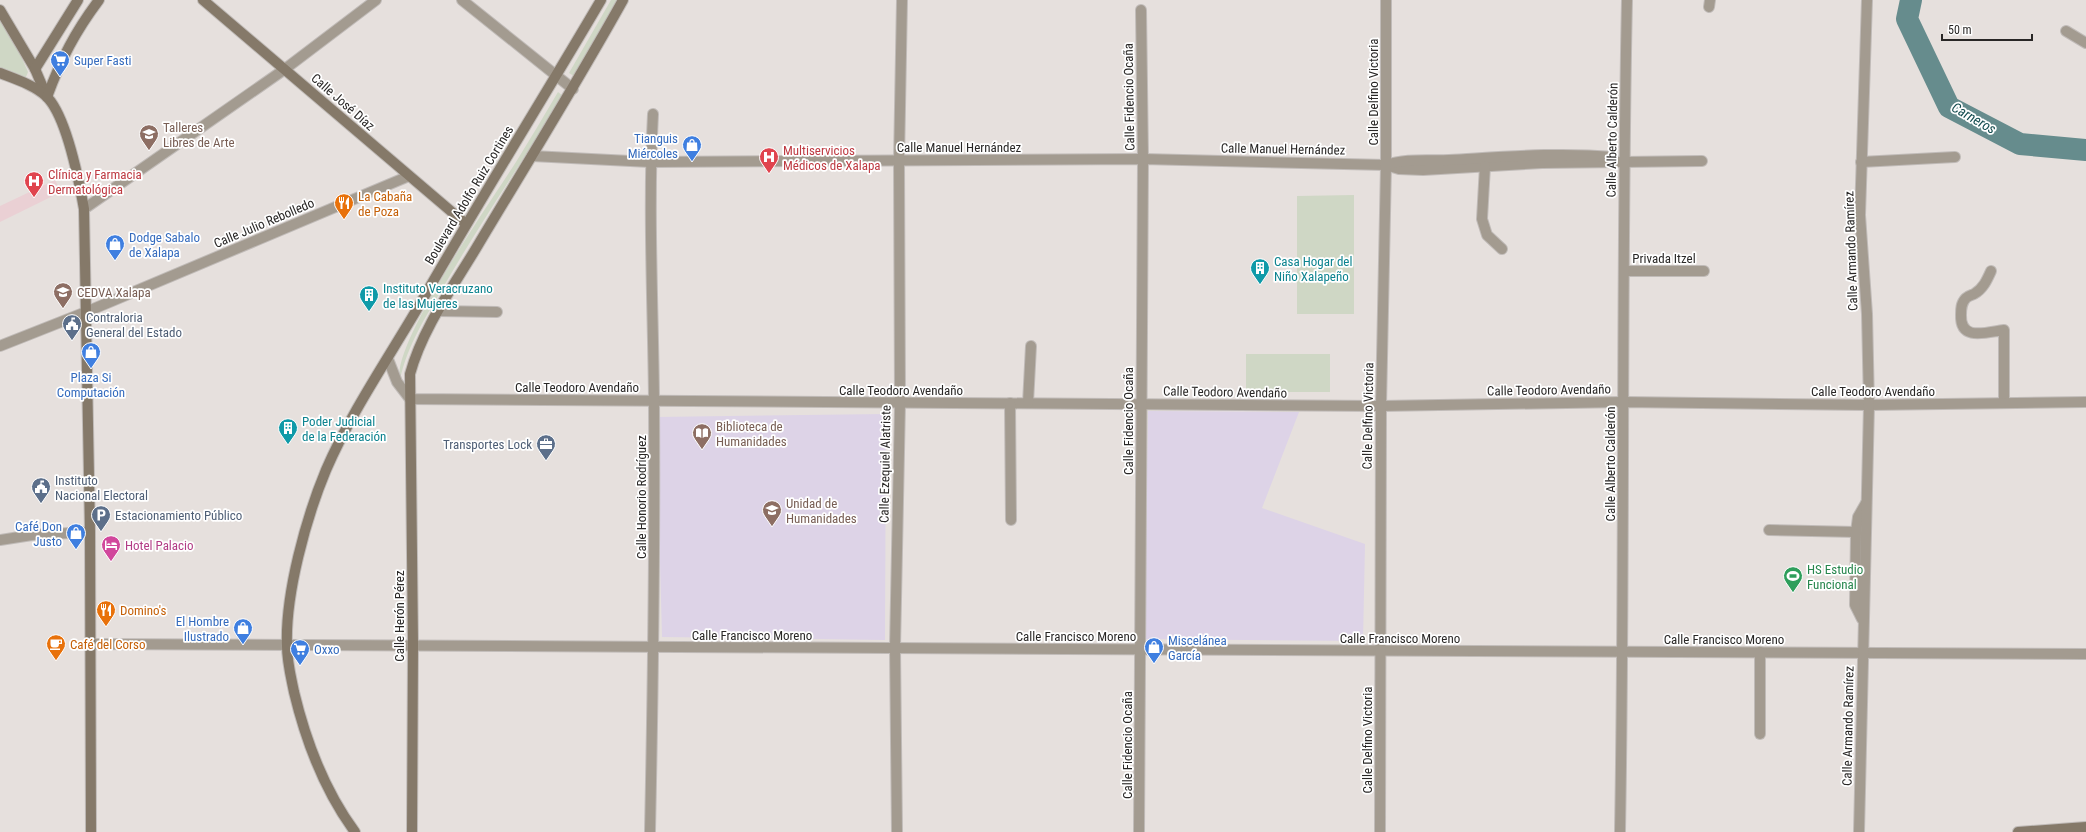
<svg xmlns="http://www.w3.org/2000/svg" width="2086" height="832" font-family="'Roboto Condensed',sans-serif">
<style>
.education{fill:#ddd3e7}
.medical{fill:#ead0d4}
.green{fill:#cfd7c5}
.lines{fill:none;stroke-linecap:round;stroke-linejoin:round}
.river{stroke:#668c8d;stroke-width:22}
.street-casing{stroke:#c0bbb8;stroke-width:12}
.secondary-casing{stroke:#c0bbb8;stroke-width:12}
.street{stroke:#a39b90;stroke-width:10}
.secondary{stroke:#857969;stroke-width:10}
.labels{text-anchor:middle;dominant-baseline:central;stroke-width:3.5;stroke-linejoin:round;paint-order:stroke}
.shop-label{font-size:13px;fill:#366cbe;stroke:#fff;text-anchor:start}
.street-label{font-size:13px;fill:#292726;stroke:#fff}
.education-label{font-size:13px;fill:#785e54;stroke:#fff;text-anchor:start}
.health-label{font-size:13px;fill:#be3a42;stroke:#fff;text-anchor:start}
.food-label{font-size:13px;fill:#c56008;stroke:#fff;text-anchor:start}
.culture-label{font-size:13px;fill:#0d838f;stroke:#fff;text-anchor:start}
.service-label{font-size:13px;fill:#4e5e75;stroke:#fff;text-anchor:start}
.hotel-label{font-size:13px;fill:#b23c85;stroke:#fff;text-anchor:start}
.leisure-label{font-size:13px;fill:#27864d;stroke:#fff;text-anchor:start}
.water-label{font-size:14px;font-style:italic;fill:#134c4f;stroke:#fff}
</style>
<rect width="100%" height="100%" fill="#e6e0dd"/>
<g class="education">
<path d="M1148,411L1299,412L1262,508L1365,544L1363,641L1144,639Z"/>
<path d="M886,414L885,640L662,637L656,417Z"/>
</g>
<path class="medical" d="M55,180L61,192L0,222V206Z"/>
<g class="green">
<path d="M611,0H617L574,76L569,73Z"/>
<path d="M0,20L12,36L28,72L26,77L20,80L0,68Z"/>
<path d="M558,92L563,96C524,159 482,220 445,284C427,315 407,345 400,380C390,346 493,198 516,162C530,139 544,116 558,92Z"/>
<path d="M1354,195V314H1297V196Z"/>
<rect x="1246" y="354" width="84" height="38"/>
</g>
<g class="lines">
<path class="river" d="M1911,0L1907,19L1949,107L2020,144L2086,150"/>
<defs>
<g id="street">
<path d="M462,0L573,89"/>
<path d="M1709,7L1710,0"/>
<path d="M2066,31L2086,43"/>
<path d="M532,156L650,162L1143,159L1386,165L1399,169L1423,170L1542,163L1702,161"/>
<path d="M1861,162L1955,157"/>
<path d="M1386,165C1406,158 1428,161 1449,160C1503,157 1558,152 1613,157"/>
<path d="M1485,166L1482,219L1487,235L1502,249"/>
<path d="M84,209L285,69L376,0"/>
<path d="M1624,271H1704"/>
<path d="M1991,271C1987,280 1983,289 1974,294C1972,295 1968,296 1966,298C1961,303 1961,309 1961,315C1960,342 1987,332 2004,330V403"/>
<path d="M439,311L497,312"/>
<path d="M0,346L86,312L409,176"/>
<path d="M388,359L397,382L410,399L1381,406L1623,402L1869,405L2086,402"/>
<path d="M1010,403L1011,520"/>
<path d="M1028,403L1031,346"/>
<path d="M1769,530L1856,532"/>
<path d="M0,540L32,535L90,532"/>
<path d="M1862,619L1855,605L1856,532L1858,517L1866,503"/>
<path d="M89,644L2086,654"/>
<path d="M1760,652V734"/>
<path d="M650,832C653,688 655,543 654,399C653,304 648,209 653,114"/>
<path d="M897,832L895,648L900,403L899,161L902,0"/>
<path d="M1139,832L1143,159L1141,10"/>
<path d="M1380,832L1381,406L1386,165V0"/>
<path d="M1620,832C1625,555 1621,277 1627,0"/>
<path d="M1859,832L1869,405L1867,314L1860,215L1867,0"/>
</g>
<g id="secondary">
<path d="M203,0L466,224"/>
<path d="M0,10L35,69L47,97"/>
<path d="M35,69L78,0"/>
<path d="M0,73C15,79 34,85 46,96C66,115 79,181 84,209L90,532L91,832"/>
<path d="M47,97C61,59 75,32 99,0"/>
<path d="M355,832C324,790 306,742 294,692C291,677 287,662 287,646C285,594 306,518 326,470C350,414 389,357 420,304C479,201 541,102 601,0"/>
<path d="M412,832L413,645L410,374C423,326 456,283 481,240C529,160 578,81 623,0"/>
<path d="M2018,832L2086,827"/>
</g>
</defs>
<use href="#street" class="street-casing"/>
<use href="#secondary" class="secondary-casing"/>
<use href="#street" class="street"/>
<use href="#secondary" class="secondary"/>
</g>
<defs>
<symbol id="supermarket-pin" viewBox="-11 -11 22 30"><path d="M0 17L-7.5 6A9.5 9.5 0 1 1 7.5 6Z" fill="#3f7fe0" stroke="#fff"/><path d="M-6-5.5h2.5l.6 2H6L4.5 2H-2.5L-4.4-4H-6ZM-1.5 3.2a1.3 1.3 0 1 0 .1 0ZM3 3.2a1.3 1.3 0 1 0 .1 0Z" fill="#fff"/></symbol>
<symbol id="university-pin" viewBox="-11 -11 22 30"><path d="M0 17L-7.5 6A9.5 9.5 0 1 1 7.5 6Z" fill="#8d6e63" stroke="#fff"/><path d="M0-5L7-2L0 1L-7-2ZM-4 1L0 2.5L4 1V4Q0 6-4 4Z" fill="#fff"/></symbol>
<symbol id="shop-pin" viewBox="-11 -11 22 30"><path d="M0 17L-7.5 6A9.5 9.5 0 1 1 7.5 6Z" fill="#3f7fe0" stroke="#fff"/><path d="M-5-2.5h2.3a2.7 3.5 0 0 1 5.4 0H5L5.5 6h-11ZM-1.5-2.5h3a1.5 2.3 0 0 0-3 0Z" fill="#fff"/></symbol>
<symbol id="hospital-pin" viewBox="-11 -11 22 30"><path d="M0 17L-7.5 6A9.5 9.5 0 1 1 7.5 6Z" fill="#e0444e" stroke="#fff"/><path d="M-5-5h3v3.5h4V-5h3V5h-3V1.5h-4V5h-3Z" fill="#fff"/></symbol>
<symbol id="restaurant-pin" viewBox="-11 -11 22 30"><path d="M0 17L-7.5 6A9.5 9.5 0 1 1 7.5 6Z" fill="#e8710a" stroke="#fff"/><path d="M-5-6h1v4h1v-4h1v4h1v-4h1v5L-1.5 .5V6h-2V.5L-5-1ZM5-6V6H3V1.5H1.5Q1.5-4 5-6Z" fill="#fff"/></symbol>
<symbol id="building-pin" viewBox="-11 -11 22 30"><path d="M0 17L-7.5 6A9.5 9.5 0 1 1 7.5 6Z" fill="#0f9aa8" stroke="#fff"/><path d="M-4-6H4V6H1V3H-1V6H-4ZM-2.5-4.3h1.7v1.8h-1.7ZM.8-4.3h1.7v1.8H.8ZM-2.5-1h1.7V.8h-1.7ZM.8-1h1.7V.8H.8Z" fill="#fff"/></symbol>
<symbol id="school-pin" viewBox="-11 -11 22 30"><path d="M0 17L-7.5 6A9.5 9.5 0 1 1 7.5 6Z" fill="#8d6e63" stroke="#fff"/><path d="M0-5L7-2L0 1L-7-2ZM-4 1L0 2.5L4 1V4Q0 6-4 4Z" fill="#fff"/></symbol>
<symbol id="civic-pin" viewBox="-11 -11 22 30"><path d="M0 17L-7.5 6A9.5 9.5 0 1 1 7.5 6Z" fill="#5c6f8a" stroke="#fff"/><path d="M-.6-6.5H3V-4.5H.6V-3L4-1V1h2V6H-6V1h2V-1L-.6-3ZM-1.2 2.5V6h2.4V2.5Z" fill="#fff"/></symbol>
<symbol id="library-pin" viewBox="-11 -11 22 30"><path d="M0 17L-7.5 6A9.5 9.5 0 1 1 7.5 6Z" fill="#8d6e63" stroke="#fff"/><path d="M-6-4Q-3-5.5-.7-3.5V5Q-3 3-6 4ZM6-4Q3-5.5 .7-3.5V5Q3 3 6 4Z" fill="#fff"/></symbol>
<symbol id="office-pin" viewBox="-11 -11 22 30"><path d="M0 17L-7.5 6A9.5 9.5 0 1 1 7.5 6Z" fill="#5c6f8a" stroke="#fff"/><path d="M-6-3h4V-5.5h4V-3h4V5H-6ZM-1-4.5V-3h2v-1.5ZM-6 0V1H6V0Z" fill="#fff"/></symbol>
<symbol id="parking-pin" viewBox="-11 -11 22 30"><path d="M0 17L-7.5 6A9.5 9.5 0 1 1 7.5 6Z" fill="#5c6f8a" stroke="#fff"/><path d="M-3.5-5.5H1a3.5 3.5 0 0 1 0 7H-1V5.5H-3.5ZM-1-3.4V-.6H.8a1.4 1.4 0 0 0 0-2.8Z" fill="#fff"/></symbol>
<symbol id="hotel-pin" viewBox="-11 -11 22 30"><path d="M0 17L-7.5 6A9.5 9.5 0 1 1 7.5 6Z" fill="#d1479c" stroke="#fff"/><path d="M-6-4.5h1.5V1H6V5H4.5V3h-9V5H-6ZM-4 0a1.8 1.8 0 1 1 3.6 0ZM.5 0V-2.5h3Q6-2.5 6 0Z" fill="#fff"/></symbol>
<symbol id="stadium-pin" viewBox="-11 -11 22 30"><path d="M0 17L-7.5 6A9.5 9.5 0 1 1 7.5 6Z" fill="#2e9e5b" stroke="#fff"/><path d="M0-5a6.5 5 0 1 0 0 10a6.5 5 0 1 0 0-10ZM-3.5-1.8h7v3.6h-7Z" fill="#fff"/></symbol>
<symbol id="cafe-pin" viewBox="-11 -11 22 30"><path d="M0 17L-7.5 6A9.5 9.5 0 1 1 7.5 6Z" fill="#e8710a" stroke="#fff"/><path d="M-5.5-4.5H6V0H3Q3 3.5 0 3.5H-2.5Q-5.5 3.5-5.5 0ZM3-3.2v2h1.7v-2ZM-6 4.5H4V6H-6Z" fill="#fff"/></symbol>
</defs>
<g fill-rule="evenodd">
<use href="#supermarket-pin" x="49" y="49" width="22" height="30"/>
<use href="#university-pin" x="138" y="123" width="22" height="30"/>
<use href="#shop-pin" x="681" y="134" width="22" height="30"/>
<use href="#hospital-pin" x="758" y="146" width="22" height="30"/>
<use href="#hospital-pin" x="23" y="170" width="22" height="30"/>
<use href="#restaurant-pin" x="333" y="192" width="22" height="30"/>
<use href="#shop-pin" x="104" y="233" width="22" height="30"/>
<use href="#building-pin" x="1249" y="257" width="22" height="30"/>
<use href="#school-pin" x="52" y="281" width="22" height="30"/>
<use href="#building-pin" x="358" y="284" width="22" height="30"/>
<use href="#civic-pin" x="61" y="313" width="22" height="30"/>
<use href="#shop-pin" x="80" y="341" width="22" height="30"/>
<use href="#building-pin" x="277" y="417" width="22" height="30"/>
<use href="#library-pin" x="691" y="422" width="22" height="30"/>
<use href="#office-pin" x="535" y="433" width="22" height="30"/>
<use href="#civic-pin" x="30" y="476" width="22" height="30"/>
<use href="#university-pin" x="761" y="499" width="22" height="30"/>
<use href="#parking-pin" x="90" y="504" width="22" height="30"/>
<use href="#shop-pin" x="65" y="522" width="22" height="30"/>
<use href="#hotel-pin" x="100" y="534" width="22" height="30"/>
<use href="#stadium-pin" x="1782" y="565" width="22" height="30"/>
<use href="#restaurant-pin" x="95" y="599" width="22" height="30"/>
<use href="#shop-pin" x="232" y="617" width="22" height="30"/>
<use href="#cafe-pin" x="45" y="633" width="22" height="30"/>
<use href="#shop-pin" x="1143" y="636" width="22" height="30"/>
<use href="#supermarket-pin" x="289" y="638" width="22" height="30"/>
</g>
<g class="labels">
<g class="shop-label">
<text x="74" y="60">Super Fasti</text>
<text x="678" y="138" text-anchor="end">Tianguis<tspan x="678" dy="15">Miércoles</tspan></text>
<text x="129" y="237">Dodge Sabalo<tspan x="129" dy="15">de Xalapa</tspan></text>
<text x="91" y="377" text-anchor="middle">Plaza Si<tspan x="91" dy="15">Computación</tspan></text>
<text x="62" y="526" text-anchor="end">Café Don<tspan x="62" dy="15">Justo</tspan></text>
<text x="229" y="621" text-anchor="end">El Hombre<tspan x="229" dy="15">Ilustrado</tspan></text>
<text x="1168" y="640">Miscelánea<tspan x="1168" dy="15">García</tspan></text>
<text x="314" y="649">Oxxo</text>
</g>
<g class="street-label">
<text transform="translate(1373 92) rotate(-90)">Calle Delfino Victoria</text>
<text transform="translate(1129 97) rotate(-91)">Calle Fidencio Ocaña</text>
<text transform="translate(343 102) rotate(41)">Calle José Díaz</text>
<text transform="translate(1612 140) rotate(-89)">Calle Alberto Calderón</text>
<text x="959" y="147">Calle Manuel Hernández</text>
<text transform="translate(1283 149) rotate(1)">Calle Manuel Hernández</text>
<text transform="translate(469 195) rotate(-59)">Boulevard Adolfo Ruiz Cortines</text>
<text transform="translate(264 223) rotate(-23)">Calle Julio Rebolledo</text>
<text transform="translate(1851 251) rotate(-92)">Calle Armando Ramírez</text>
<text x="1664" y="258">Privada Itzel</text>
<text x="577" y="387">Calle Teodoro Avendaño</text>
<text x="901" y="390">Calle Teodoro Avendaño</text>
<text transform="translate(1549 390) rotate(-1)">Calle Teodoro Avendaño</text>
<text x="1873" y="391">Calle Teodoro Avendaño</text>
<text transform="translate(1225 392) rotate(1)">Calle Teodoro Avendaño</text>
<text transform="translate(1368 416) rotate(-89)">Calle Delfino Victoria</text>
<text transform="translate(1128 421) rotate(-90)">Calle Fidencio Ocaña</text>
<text transform="translate(885 464) rotate(-89)">Calle Ezequiel Alatriste</text>
<text transform="translate(1610 464) rotate(-90)">Calle Alberto Calderón</text>
<text transform="translate(641 497) rotate(-90)">Calle Honorio Rodríguez</text>
<text transform="translate(399 616) rotate(-90)">Calle Herón Pérez</text>
<text x="752" y="635">Calle Francisco Moreno</text>
<text x="1076" y="636">Calle Francisco Moreno</text>
<text x="1400" y="638">Calle Francisco Moreno</text>
<text x="1724" y="639">Calle Francisco Moreno</text>
<text transform="translate(1848 726) rotate(-89)">Calle Armando Ramírez</text>
<text transform="translate(1367 740) rotate(-90)">Calle Delfino Victoria</text>
<text transform="translate(1127 745) rotate(-90)">Calle Fidencio Ocaña</text>
</g>
<g class="education-label">
<text x="163" y="127">Talleres<tspan x="163" dy="15">Libres de Arte</tspan></text>
<text x="77" y="292">CEDVA Xalapa</text>
<text x="716" y="426">Biblioteca de<tspan x="716" dy="15">Humanidades</tspan></text>
<text x="786" y="503">Unidad de<tspan x="786" dy="15">Humanidades</tspan></text>
</g>
<g class="health-label">
<text x="783" y="150">Multiservicios<tspan x="783" dy="15">Médicos de Xalapa</tspan></text>
<text x="48" y="174">Clínica y Farmacia<tspan x="48" dy="15">Dermatológica</tspan></text>
</g>
<g class="food-label">
<text x="358" y="196">La Cabaña<tspan x="358" dy="15">de Poza</tspan></text>
<text x="120" y="610">Domino's</text>
<text x="70" y="644">Café del Corso</text>
</g>
<g class="culture-label">
<text x="1274" y="261">Casa Hogar del<tspan x="1274" dy="15">Niño Xalapeño</tspan></text>
<text x="383" y="288">Instituto Veracruzano<tspan x="383" dy="15">de las Mujeres</tspan></text>
<text x="302" y="421">Poder Judicial<tspan x="302" dy="15">de la Federación</tspan></text>
</g>
<g class="service-label">
<text x="86" y="317">Contraloria<tspan x="86" dy="15">General del Estado</tspan></text>
<text x="532" y="444" text-anchor="end">Transportes Lock</text>
<text x="55" y="480">Instituto<tspan x="55" dy="15">Nacional Electoral</tspan></text>
<text x="115" y="515">Estacionamiento Público</text>
</g>
<g class="hotel-label">
<text x="125" y="545">Hotel Palacio</text>
</g>
<g class="leisure-label">
<text x="1807" y="569">HS Estudio<tspan x="1807" dy="15">Funcional</tspan></text>
</g>
<g class="water-label">
<text transform="translate(1974 118) rotate(30)">Carneros</text>
</g>
</g>
<path d="M1942 34v6h90v-6" fill="none" stroke="#292726" stroke-width="2"/>
<text x="1948" y="34" font-size="12" fill="#292726" stroke="#ffffff" stroke-width="3" paint-order="stroke">50 m</text>
</svg>
